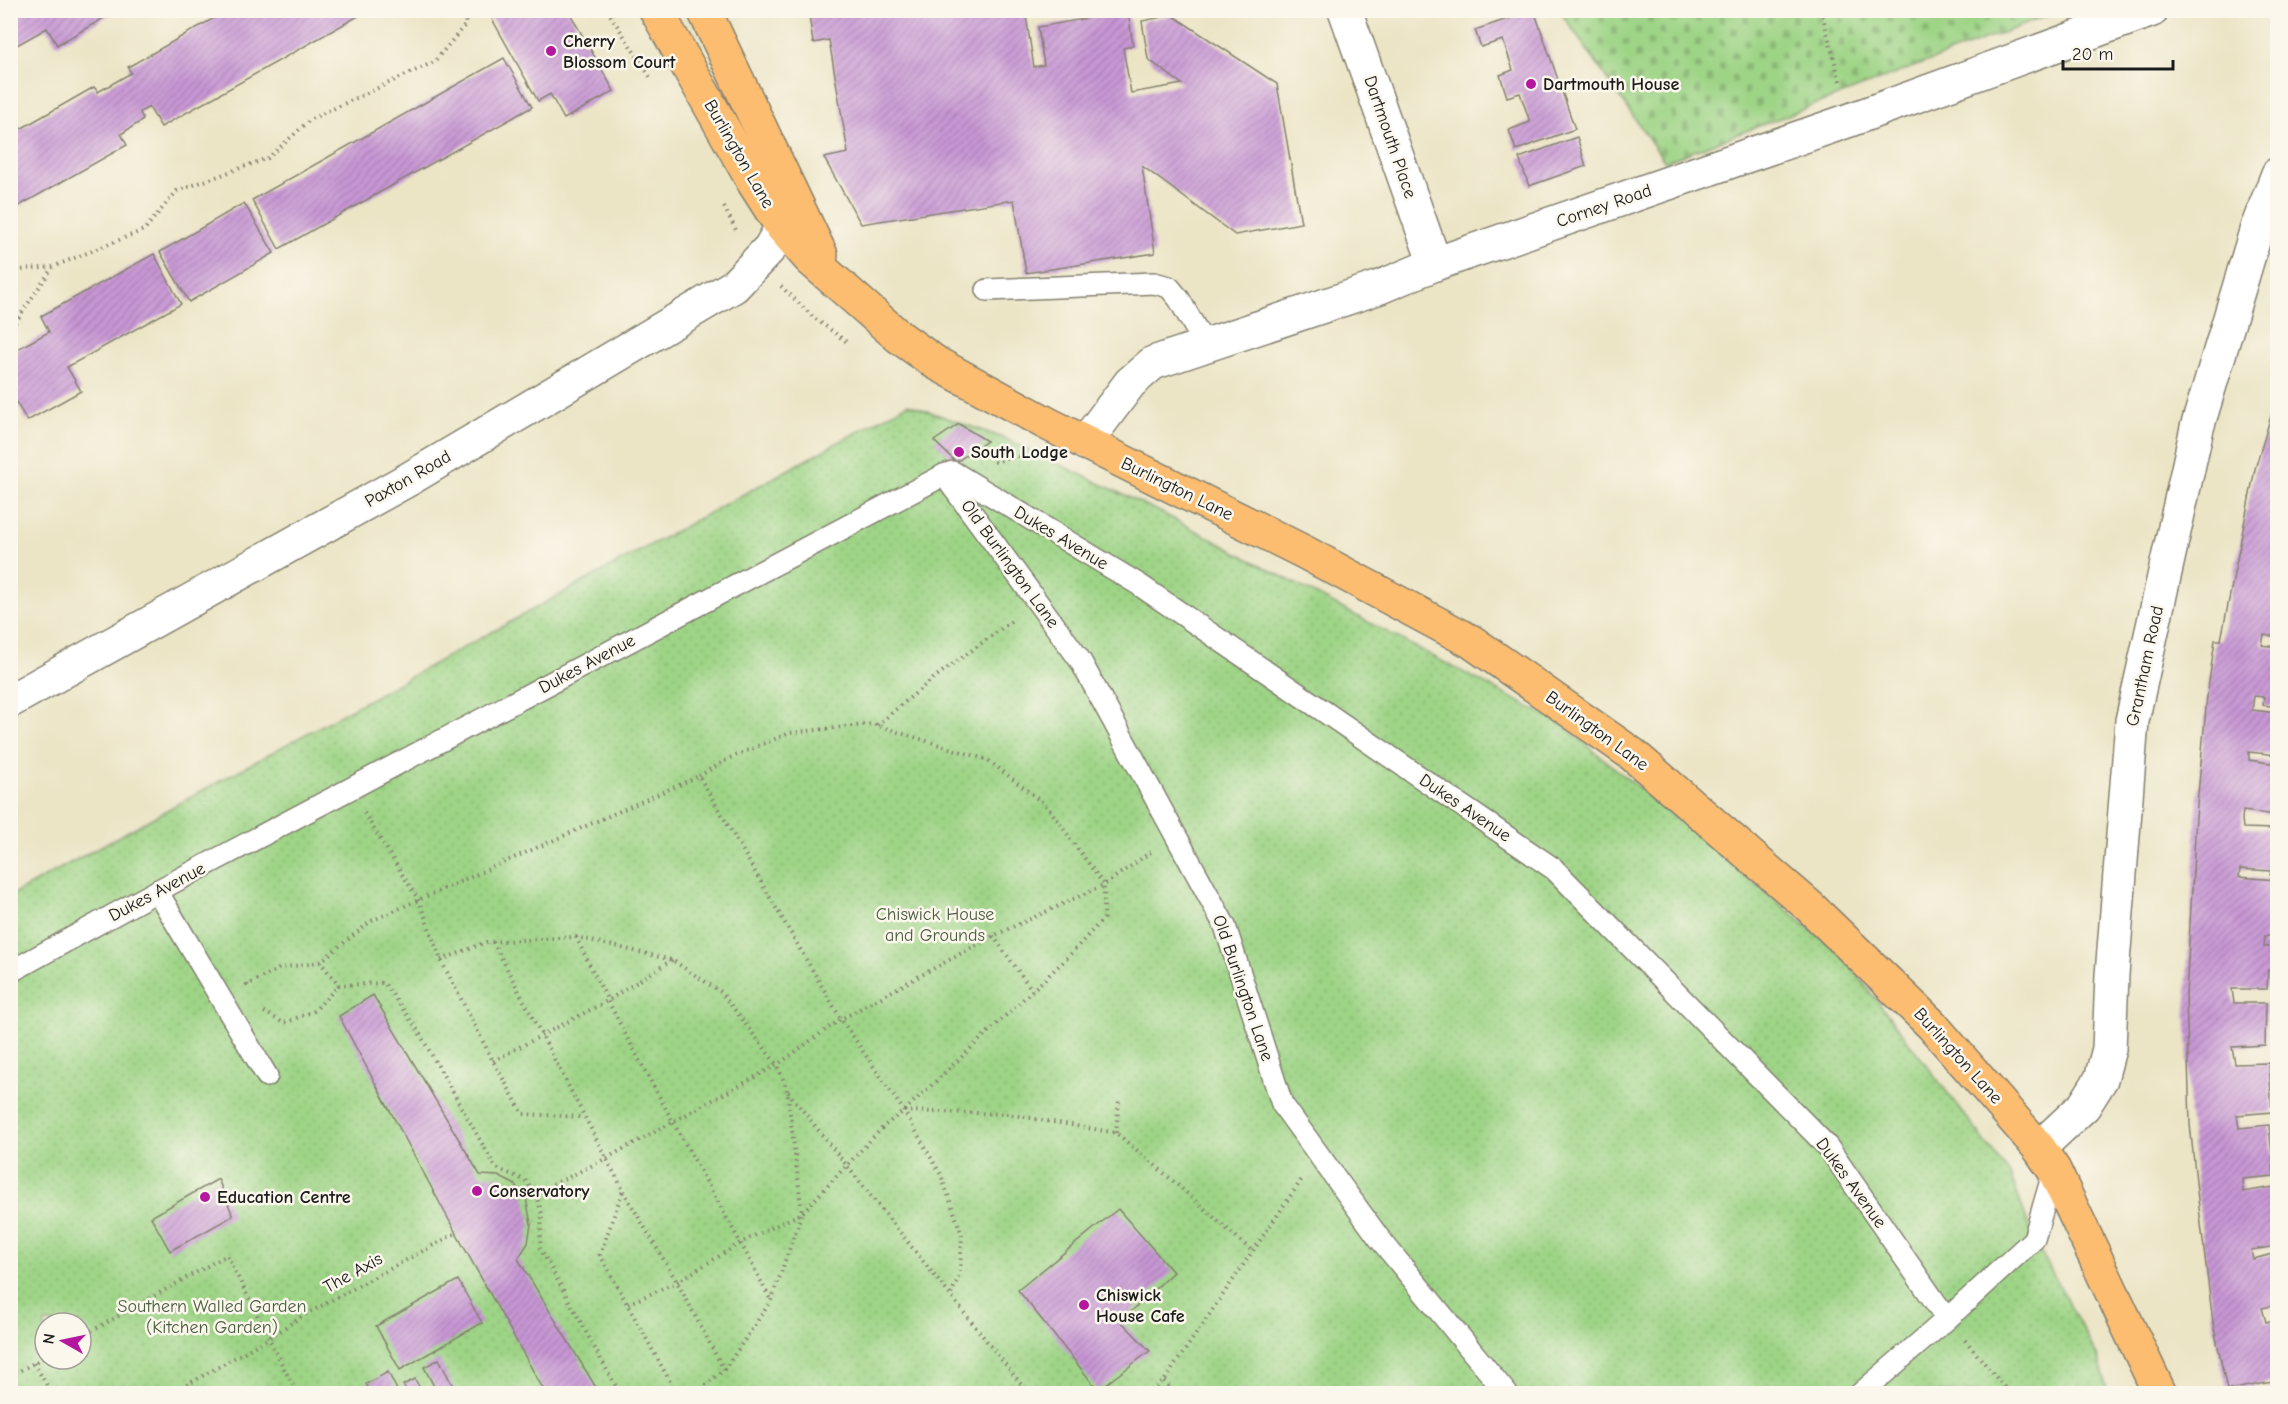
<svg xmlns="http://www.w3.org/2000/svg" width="2288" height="1404" font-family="'Comic Neue',sans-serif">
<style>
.cemetery{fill:url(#cemetery-stones);stroke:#5d7851;stroke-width:1.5}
.park{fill:url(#park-dots);stroke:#5d7851;stroke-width:1.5;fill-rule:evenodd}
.building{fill:url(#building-hatch)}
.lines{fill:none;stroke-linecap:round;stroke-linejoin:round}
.service-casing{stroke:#848070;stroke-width:24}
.minor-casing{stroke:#848070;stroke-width:36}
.trunk-casing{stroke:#848070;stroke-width:36}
.path{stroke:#848070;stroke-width:4;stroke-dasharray:1.5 4.5;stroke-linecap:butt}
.service{stroke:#fff;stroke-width:21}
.minor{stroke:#fff;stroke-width:33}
.trunk{stroke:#fcbd6f;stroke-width:33}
.poi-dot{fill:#b5179e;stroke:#fbf7ec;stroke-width:2}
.labels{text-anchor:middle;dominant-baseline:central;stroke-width:5;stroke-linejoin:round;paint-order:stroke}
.poi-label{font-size:18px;font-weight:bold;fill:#1c1c1c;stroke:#fbf7ec;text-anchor:start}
.street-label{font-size:18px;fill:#1c1c1c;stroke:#fbf7ec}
.park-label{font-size:18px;fill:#4a5c41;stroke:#fbf7ec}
</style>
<defs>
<pattern id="cemetery-stones" width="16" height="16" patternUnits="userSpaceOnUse" patternTransform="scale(1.5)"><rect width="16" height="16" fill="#9ed486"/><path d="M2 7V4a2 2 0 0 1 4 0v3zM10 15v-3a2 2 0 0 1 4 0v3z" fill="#88b573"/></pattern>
<pattern id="park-dots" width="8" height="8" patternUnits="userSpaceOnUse" patternTransform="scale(1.5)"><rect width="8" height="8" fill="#9ed486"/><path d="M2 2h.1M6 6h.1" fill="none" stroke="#88b573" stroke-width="1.8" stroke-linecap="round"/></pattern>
<pattern id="building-hatch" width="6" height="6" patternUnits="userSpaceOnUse" patternTransform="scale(1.5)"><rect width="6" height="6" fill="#c897d5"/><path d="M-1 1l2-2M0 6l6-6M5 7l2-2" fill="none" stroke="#a27aac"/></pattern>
</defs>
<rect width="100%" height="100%" fill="#fbf7ec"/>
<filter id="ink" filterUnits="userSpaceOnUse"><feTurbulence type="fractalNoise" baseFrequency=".0167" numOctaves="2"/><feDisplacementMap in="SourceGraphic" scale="12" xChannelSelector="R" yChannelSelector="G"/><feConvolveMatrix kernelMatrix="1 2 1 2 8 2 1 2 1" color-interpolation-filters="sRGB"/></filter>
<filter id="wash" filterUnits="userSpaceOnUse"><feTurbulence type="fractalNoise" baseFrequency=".008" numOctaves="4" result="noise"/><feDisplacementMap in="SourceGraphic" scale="24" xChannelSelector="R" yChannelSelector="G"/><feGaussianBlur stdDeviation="1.35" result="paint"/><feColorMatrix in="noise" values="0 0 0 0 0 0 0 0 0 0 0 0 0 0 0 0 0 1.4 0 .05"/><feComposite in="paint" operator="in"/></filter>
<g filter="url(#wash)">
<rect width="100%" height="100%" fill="#ebe4c5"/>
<path class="cemetery" d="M1560,11H2060L1665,162Z"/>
<path class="park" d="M908,404L1006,439L1164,514L1561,724L1842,955L2010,1174L2034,1239L2099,1359L2108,1393H11L10,896ZM45,1323H81V1359H45Z"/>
<g id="blocks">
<g class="building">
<path d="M10,10H109L111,14L57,45L47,28L10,49Z"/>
<path d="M228,10H369L161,127L149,107L140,112L143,120L121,134L127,145L10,211V135L94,87L98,92L131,73L128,67Z"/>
<path d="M487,10H568L614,91L564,119L550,94L538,101Z"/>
<path d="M836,10H1025L1034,67L1044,65L1038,27L1128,11L1133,46L1123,48L1131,93L1182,84L1148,59L1142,21L1172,15L1277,84L1301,223L1235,235L1142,166L1155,253L1026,273L1014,200L861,224L824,158L848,153L829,40L813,43L809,15Z"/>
<path d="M1534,10L1575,129L1516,150L1509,130L1530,122L1520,93L1507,97L1500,75L1513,70L1503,40L1481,47L1475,30Z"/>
<path d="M504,58L532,107L279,249L252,200Z"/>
<path d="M1577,137L1586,166L1529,186L1519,158Z"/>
<path d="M244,203L274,253L189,302L160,252Z"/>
<path d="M154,254L181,304L67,367L81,391L27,421L10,391V353L49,332L41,316Z"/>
<path d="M2277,396V575L2273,590H2277V637L2264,635L2262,645L2277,647V707L2263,705L2264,697L2254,696L2252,710L2277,713V755L2249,752V760L2277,764V815L2243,811L2242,819L2243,828L2274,829L2273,852L2277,853V875H2270L2271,871L2240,869L2239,877L2277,880V936H2265L2264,947L2277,946V969L2268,970L2267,989H2232L2234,1003H2266L2265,1045L2232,1047L2235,1064L2269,1063L2272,1112L2237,1115L2239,1128L2269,1125L2274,1176L2242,1179L2243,1192L2273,1187L2277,1218V1246L2251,1250L2253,1259L2277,1253V1305L2262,1308L2266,1322L2277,1319V1375H2272L2273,1382L2227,1390L2213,1323L2197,1191L2190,1124L2186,996L2196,817L2207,696L2215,640H2221L2255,469Z"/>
<path d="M959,424L987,441L956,462L934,441Z"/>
<path d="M373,995L480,1175L498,1176L514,1184L526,1198L531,1224L528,1243L518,1259L600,1394H546L456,1233L339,1016Z"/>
<path d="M218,1179L233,1216L170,1251L151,1217Z"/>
<path d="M1118,1209L1173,1272L1121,1321L1150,1351L1098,1390L1018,1290Z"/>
<path d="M458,1280L482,1323L400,1370L376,1326Z"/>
<path d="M439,1359L457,1394H438L424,1367Z"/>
<path d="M388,1372L399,1394H371L366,1384Z"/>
<path d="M415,1379L423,1394H408L403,1385Z"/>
</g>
</g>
</g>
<g filter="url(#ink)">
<use href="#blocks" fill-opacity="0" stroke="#848070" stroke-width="1.5"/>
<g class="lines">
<defs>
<g id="service">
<path d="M987,290L1154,283L1169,287L1179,299L1205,345"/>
<path d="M944,475L1080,660L1225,926L1282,1104L1379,1238L1507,1394"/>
<path d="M157,891L267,1076"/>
<path d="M10,972L157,891L944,475L953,472L1138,584L1554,869L1827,1146L1947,1319"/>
<path d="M1860,1394L1947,1319L2034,1239L2054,1170"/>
</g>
<g id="minor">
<path d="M1345,10L1435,264"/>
<path d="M1085,443L1130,383L1153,363L1380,287L1435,264L1850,120L2152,10"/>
<path d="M10,701L409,479L734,286L770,248L782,227"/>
<path d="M2039,1148L2084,1106L2101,1079L2109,1049L2112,975L2132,721L2197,428L2257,228L2278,174"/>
</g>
<g id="trunk">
<path d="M656,10L754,183L782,227L810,259L898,336L936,363L1048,424L1304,552L1472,642L1632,754L1810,907L1931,1024L2039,1148L2054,1170L2160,1394"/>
<path d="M704,10L821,255"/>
</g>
</defs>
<use href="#service" class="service-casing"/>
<use href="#minor" class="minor-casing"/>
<use href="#trunk" class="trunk-casing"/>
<g class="path">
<path d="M607,10L651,78"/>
<path d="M1821,10L1841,85"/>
<path d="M2272,10L2278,13"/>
<path d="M724,207L737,232"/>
<path d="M10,271L52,267L144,230L177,191L268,158L311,119L434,62L466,24L463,10"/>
<path d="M781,286L812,316L848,343"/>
<path d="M10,326L15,323L52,268"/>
<path d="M994,462L1028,454"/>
<path d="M877,725L934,678L1013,620"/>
<path d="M364,813L419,901L441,960L493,1061L523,1114L583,1117"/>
<path d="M993,936L1032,990"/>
<path d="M576,937C606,999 639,1060 672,1120C705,1180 740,1239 771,1301"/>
<path d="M493,942L623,1190L600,1255L677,1394"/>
<path d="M441,960L487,942L576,937L672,960L721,992L777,1065L787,1089L802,1213L771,1301L724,1370L694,1394"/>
<path d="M320,962L371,921L699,776L841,1019L904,1111L941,1175L962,1235L960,1272L951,1295"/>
<path d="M248,986L247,985L280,968L320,962L339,985L384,983L417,1029L496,1168L525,1180L536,1193L542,1214L540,1248L620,1394"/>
<path d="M264,1012L284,1023L314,1011L339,985"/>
<path d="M493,1061L607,1001L672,960"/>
<path d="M788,1092L1029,1394"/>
<path d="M904,1111L1008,1114L1116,1133L1156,1166L1252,1251"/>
<path d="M1116,1133L1119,1100"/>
<path d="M623,1191L677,1282L724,1370"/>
<path d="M526,1198L605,1159L777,1065L841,1019L993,936L1104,885L1152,851"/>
<path d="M628,1304L677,1282L742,1242L802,1213L884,1126L904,1111L1066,959L1104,918V885L1047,806L988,760L872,724L789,733L730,758L699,776"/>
<path d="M81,1337L227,1255L297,1394"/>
<path d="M1965,1340L2010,1394"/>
<path d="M34,1363L52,1394"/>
<path d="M10,1376L45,1357"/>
<path d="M1164,1381L1175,1394"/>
<path d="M171,1394L269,1338L299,1318L456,1233"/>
<path d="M1146,1394L1164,1381L1302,1179"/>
</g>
<use href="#service" class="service"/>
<use href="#minor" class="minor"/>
<use href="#trunk" class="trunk"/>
</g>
</g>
<g class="poi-dot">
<circle cx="551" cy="51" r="6"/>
<circle cx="1531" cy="84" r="6"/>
<circle cx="959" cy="452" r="6"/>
<circle cx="477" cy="1191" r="6"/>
<circle cx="205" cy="1197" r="6"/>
<circle cx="1084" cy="1305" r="6"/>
</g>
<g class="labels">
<g class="poi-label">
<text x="563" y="41">Cherry<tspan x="563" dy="21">Blossom Court</tspan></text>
<text x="1543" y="84">Dartmouth House</text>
<text x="971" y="452">South Lodge</text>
<text x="489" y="1191">Conservatory</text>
<text x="217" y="1197">Education Centre</text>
<text x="1096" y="1295">Chiswick<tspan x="1096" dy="21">House Cafe</tspan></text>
</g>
<g class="street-label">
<text transform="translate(1390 137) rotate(71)">Dartmouth Place</text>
<text transform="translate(739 154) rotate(60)">Burlington Lane</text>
<text transform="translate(1604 206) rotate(-19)">Corney Road</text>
<text transform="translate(408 479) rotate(-30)">Paxton Road</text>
<text transform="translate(1177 489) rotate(26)">Burlington Lane</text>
<text transform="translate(1061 538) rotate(31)">Dukes Avenue</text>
<text transform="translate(1010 564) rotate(54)">Old Burlington Lane</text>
<text transform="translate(587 664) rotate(-28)">Dukes Avenue</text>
<text transform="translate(2145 666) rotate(-78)">Grantham Road</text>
<text transform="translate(1597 731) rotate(36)">Burlington Lane</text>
<text transform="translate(1465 808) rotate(34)">Dukes Avenue</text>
<text transform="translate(157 892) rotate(-28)">Dukes Avenue</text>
<text transform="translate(1243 988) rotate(71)">Old Burlington Lane</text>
<text transform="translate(1958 1056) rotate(48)">Burlington Lane</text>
<text transform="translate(1851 1183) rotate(54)">Dukes Avenue</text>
<text transform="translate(353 1273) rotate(-29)">The Axis</text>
</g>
<g class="park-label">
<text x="935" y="914">Chiswick House<tspan x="935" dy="21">and Grounds</tspan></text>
<text x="212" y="1306">Southern Walled Garden<tspan x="212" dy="21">(Kitchen Garden)</tspan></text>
</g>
</g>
<rect width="2288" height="1404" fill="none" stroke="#fbf7ec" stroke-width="36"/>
<g transform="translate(63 1341) rotate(279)"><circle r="28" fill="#fbf7ec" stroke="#a29f99" stroke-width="1.5"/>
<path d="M0-4.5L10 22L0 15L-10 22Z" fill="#b5179e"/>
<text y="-9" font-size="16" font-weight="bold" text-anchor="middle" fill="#1c1c1c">N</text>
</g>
<path d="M2063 60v9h110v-9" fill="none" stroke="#1c1c1c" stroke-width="3"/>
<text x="2072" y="60" font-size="18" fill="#1c1c1c" stroke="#fbf7ec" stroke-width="4.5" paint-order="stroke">20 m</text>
</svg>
